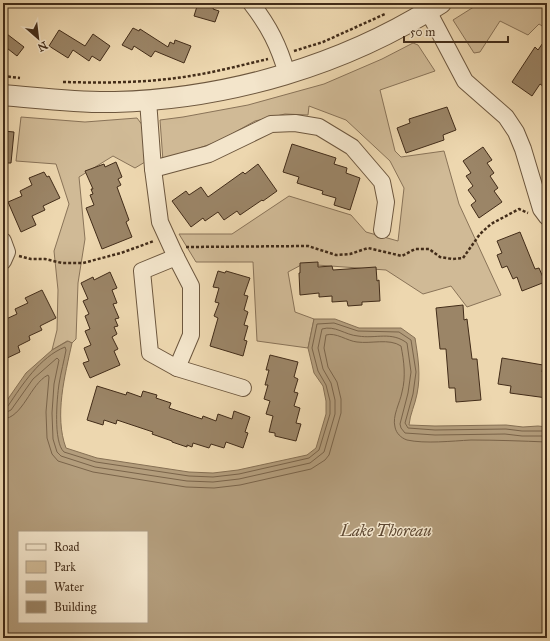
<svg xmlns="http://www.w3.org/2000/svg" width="550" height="641" font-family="'IM FELL Great Primer',serif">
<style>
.green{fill:#d0ba96;stroke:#897358}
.water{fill:#b39d7c;stroke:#867054;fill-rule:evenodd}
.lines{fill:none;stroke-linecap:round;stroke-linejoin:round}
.shore{stroke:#7a644a;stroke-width:1}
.building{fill:#9b8567;stroke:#422c19}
.minor-casing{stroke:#6d573e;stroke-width:18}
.tertiary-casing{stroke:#6d573e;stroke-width:22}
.path{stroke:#422c19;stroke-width:2.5;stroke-dasharray:3 2;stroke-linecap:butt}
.minor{stroke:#f3e5cb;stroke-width:16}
.tertiary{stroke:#f3e5cb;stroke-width:20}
.labels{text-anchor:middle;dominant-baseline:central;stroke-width:3;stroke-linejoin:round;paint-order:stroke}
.water-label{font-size:16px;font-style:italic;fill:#5e4832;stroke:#f3e5cb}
</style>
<rect width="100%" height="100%" fill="#edd7af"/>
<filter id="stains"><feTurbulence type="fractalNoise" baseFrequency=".005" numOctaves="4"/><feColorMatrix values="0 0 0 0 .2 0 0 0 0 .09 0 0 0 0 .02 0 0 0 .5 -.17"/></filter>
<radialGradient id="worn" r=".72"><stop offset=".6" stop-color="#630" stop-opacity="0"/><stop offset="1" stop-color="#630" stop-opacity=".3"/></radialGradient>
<g class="green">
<path d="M480,3H547V29L539,24L528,35L500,21L480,52L474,53L453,20Z"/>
<path d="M413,43L418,45L435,71L380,90L395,151L401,157L444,151L459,204L501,295L467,307L451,286L423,294L386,270L303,264L288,272L295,312L314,319L308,348L257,341L253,262H196L179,234H232L289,196L351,215L366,232L398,241L404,188L390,161L346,120L309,106L308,115L285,114L255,121L219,141L163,161L160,120L183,117L248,105L324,84L382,59Z"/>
<path d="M21,117L85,122L137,118L143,126L145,162L135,168L113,156L79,177L85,239L78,283L76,339L72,343L67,341L52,350L57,330L58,290L54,251L69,204L56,164L16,161Z"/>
</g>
<path class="water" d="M314,319H335L359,328H401L415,338C418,357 421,375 417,394C415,405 410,414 409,425L435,426L506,425L523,427L538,426L547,427V638H3V406L26,373L52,350L68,341L72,343C65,375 54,416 66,448L97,458L189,472L213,473L238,470L307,455L316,448L326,414V401L323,386L314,373L308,348ZM19,532H147V622H19Z"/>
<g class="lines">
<g class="shore">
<path d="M3,408L8,406C22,385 40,357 65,347L66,350C64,361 61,372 59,384C57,398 53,442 64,452L96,462L189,476L213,477L239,474L309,458L319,450L330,414V401L326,385L318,371L312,348L317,324L334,323L358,331L399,332L411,340L416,372L413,394L405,423L408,428L435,430L506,429L522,431H547"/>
<path d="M3,413L7,412L11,410L33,379L57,358L59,360L54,384L52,413L53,439L57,452L61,456L95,467L187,481L213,482L239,479L310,463L324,452L335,414V400L331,383L323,369L318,348L322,329C335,325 345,335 358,336C376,339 391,331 407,343L411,372L408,393L400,424L401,428L405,433L435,435L505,434L522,436H547"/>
<path d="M3,419C23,418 30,384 48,375L49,377L46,412L47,438L52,454L58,461L93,472L186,487L214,488L240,485L311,469L325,460L329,455L341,413V399L337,382L328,367L324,348L326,335C336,332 347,341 357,342C371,344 389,338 401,346C404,361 406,377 402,392C400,403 392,416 395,427C396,433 401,438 407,440C425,444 452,441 471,440C496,440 522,441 547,442"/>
</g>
</g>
<g class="building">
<path d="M198,3H215L213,9L219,11L215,22L194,16Z"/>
<path d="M133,28L139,31L140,29L168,47L170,42L174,44L175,40L191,46L184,63L155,51L151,57L134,46L132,50L122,45Z"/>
<path d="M59,30L85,46L93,34L110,46L100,61L92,56L89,61L73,50L68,58L49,46Z"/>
<path d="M3,31L24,47L17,56L3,45Z"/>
<path d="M547,37V89L540,84L532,96L512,82L535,47L538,50Z"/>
<path d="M447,107L456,130L443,135L444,140L406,153L397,128L410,123L409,119Z"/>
<path d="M3,131L14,132L11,163H3Z"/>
<path d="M292,144L336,158L334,164L347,168L346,173L360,178L350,210L334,205L336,198L322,194L323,191L297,183L299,177L283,172Z"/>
<path d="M483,147L492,160L487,163L494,173L490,176L498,188L494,191L502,202L479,218L471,205L476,201L468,190L473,186L466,176L471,173L463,161Z"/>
<path d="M116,162L122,177L118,179L121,185L117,187L129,220L126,222L132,237L102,249L86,208L94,205L90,195L93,194L91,189H93L85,171L104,164L105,167Z"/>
<path d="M258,164L277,191L263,201L262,200L240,215L237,211L224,220L218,212L205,221L203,218L191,227L172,201L186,191L189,195L201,187L208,197L243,172L245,174Z"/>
<path d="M44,172L47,177L49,176L60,198L43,206L45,210L32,216L36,225L21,232L8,202L22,196L20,191L32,185L29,178Z"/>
<path d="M520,232L535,269L539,268L545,282L522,291L517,277L513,279L507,266L502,268L497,255L502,253L497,241Z"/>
<path d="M318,262V267L332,266L333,270L376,267L377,281L379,280L380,301L362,302V305L348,306L347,301L332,302V296L319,297V293L300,295L299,273H300V263Z"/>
<path d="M218,271L225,273L226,271L250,278L244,295L248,296L244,310L248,312L244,325L248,326L244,340L247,341L243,356L210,346L218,318L214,316L219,303L215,302L219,288L213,287Z"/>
<path d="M110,272L117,288L112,290L117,303L113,304L119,318L115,319L118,326L114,327L117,334L112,337L118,349L114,351L120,365L90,378L83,363L89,361L84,348L91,345L85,331L90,329L85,316L89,314L83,301L88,299L81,283L93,277L94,280Z"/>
<path d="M42,290L56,318L40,326L42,330L29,336L30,340L18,346L20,352L3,360V328L7,326L4,320L17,314L15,309L28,303L25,298Z"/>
<path d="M463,305L464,320L467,319L472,359H477L481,400L456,402L455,388H449L446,349H440L436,308Z"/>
<path d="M270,355L298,362L294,377L298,379L294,392L298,393L294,406L300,408L296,423L301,424L296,441L275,436V433L269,432L273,416L266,414L270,401L264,399L268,385H265L269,370H266Z"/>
<path d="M502,358L543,365L542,372L547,373V398L510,393L511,386L498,384Z"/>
<path d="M97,386L126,395L127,392L141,397L143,391L157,395L156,398L171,403L169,408L202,419L203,416L216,421L218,414L232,419L234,411L250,417L245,432L248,433L243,448L226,442L224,448L211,444L209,448L193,443L192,447L187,445V447L172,442V441L152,434L153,432L117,420L116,424L104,420L103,425L87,420Z"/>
</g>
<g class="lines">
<defs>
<g id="minor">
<path d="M251,3C269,26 279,46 287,74"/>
<path d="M428,11L465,81L506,117L516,132L523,149L541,209L547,217"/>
<path d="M148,100L153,169L160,222L176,257"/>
<path d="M153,169L209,154L271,124L295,123L319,127L352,147L382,182L386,202L382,230"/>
<path d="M3,241L7,252L3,261"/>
<path d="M176,257L191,286V335L177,368L150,353L142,271Z"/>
<path d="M177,368L243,388"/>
</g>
<path id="tertiary" d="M3,95C40,98 77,103 115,102C228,99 345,65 441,3"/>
</defs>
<use href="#minor" class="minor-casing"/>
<use href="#tertiary" class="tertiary-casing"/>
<g class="path">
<path d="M470,4L471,3"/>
<path d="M294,51L323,42L385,14"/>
<path d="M3,76L20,78"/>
<path d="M63,82C105,83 148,83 190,76C216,72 242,65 268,59"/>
<path d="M186,247L308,246L336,255L350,254L368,248L402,256L415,249H429L440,257L452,259L463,258L480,234L491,224L519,209L528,213"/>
<path d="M19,256L31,259H45L62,263H83L121,253L154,241"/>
</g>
<use href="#minor" class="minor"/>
<use href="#tertiary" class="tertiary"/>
</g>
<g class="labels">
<g class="water-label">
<text x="386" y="530">Lake Thoreau</text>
</g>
</g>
<rect width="550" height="641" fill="none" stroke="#edd7af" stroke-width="16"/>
<rect x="4" y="4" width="542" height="633" fill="none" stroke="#422c19" stroke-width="2"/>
<rect x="8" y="8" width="534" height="625" fill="none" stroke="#422c19"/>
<rect x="18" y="531" width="130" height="92" fill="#f3e5cb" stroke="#ac9b84"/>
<rect x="26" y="544" width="20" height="6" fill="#f3e5cb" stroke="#ac9b84"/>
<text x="54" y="551" font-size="12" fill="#422c19">Road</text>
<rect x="26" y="561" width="20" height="12" fill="#d0ba96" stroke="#ac9b84"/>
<text x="54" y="571" font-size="12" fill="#422c19">Park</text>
<rect x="26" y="581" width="20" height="12" fill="#b39d7c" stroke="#ac9b84"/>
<text x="54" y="591" font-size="12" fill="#422c19">Water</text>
<rect x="26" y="601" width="20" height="12" fill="#9b8567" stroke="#ac9b84"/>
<text x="54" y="611" font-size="12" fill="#422c19">Building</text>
<g transform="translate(38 38) rotate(152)" stroke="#f3e5cb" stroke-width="3" paint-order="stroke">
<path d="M0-3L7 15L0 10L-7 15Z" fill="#422c19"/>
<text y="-6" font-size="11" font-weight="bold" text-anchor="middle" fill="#422c19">N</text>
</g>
<path d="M404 36v6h104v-6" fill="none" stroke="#422c19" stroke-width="2"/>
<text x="410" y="36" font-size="12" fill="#422c19" stroke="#f3e5cb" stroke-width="3" paint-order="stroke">50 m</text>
<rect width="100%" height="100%" filter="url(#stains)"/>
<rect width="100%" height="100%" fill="url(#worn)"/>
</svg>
